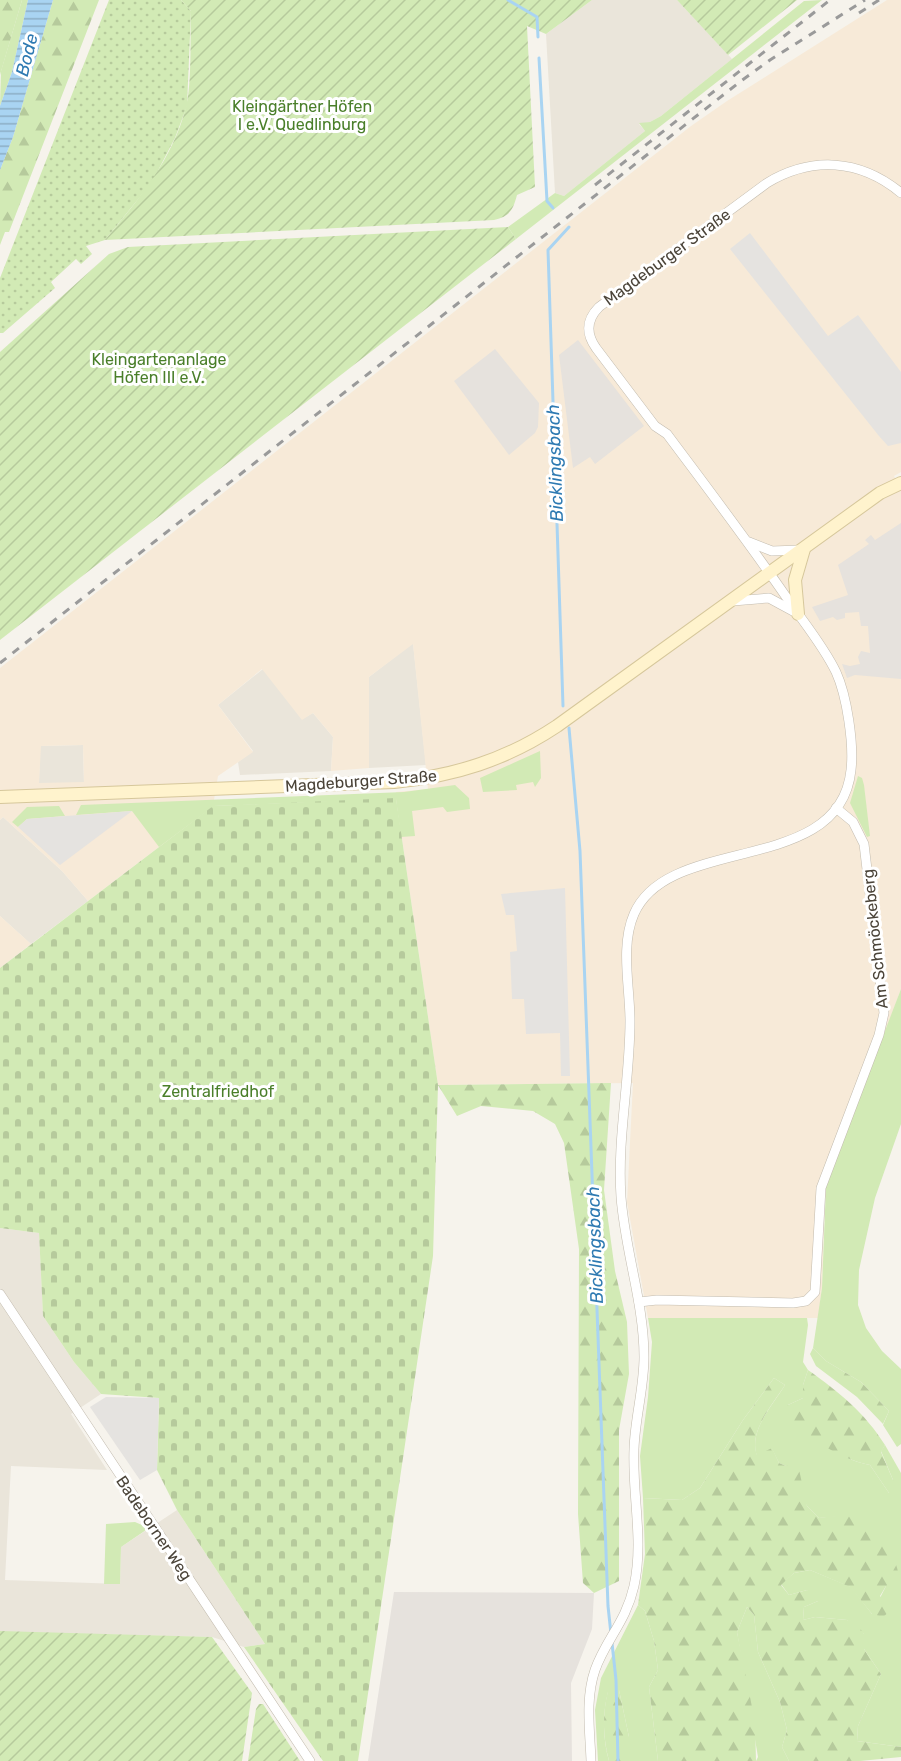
<svg xmlns="http://www.w3.org/2000/svg" width="901" height="1761" font-family="Rubik,sans-serif">
<style>
.residential{fill:#eae5da}
.commercial{fill:#f7ead8;fill-rule:evenodd}
.industrial{fill:#e6e2dd}
.grass{fill:#d2eab5}
.forest{fill:url(#forest-firs)}
.cemetery{fill:url(#cemetery-stones)}
.park{fill:url(#park-dots)}
.garden{fill:url(#garden-furrows)}
.parking{fill:#e5e3e0}
.water{fill:url(#water-rules)}
.lines{fill:none;stroke-linecap:round;stroke-linejoin:round}
.stream{stroke:#a9d4f2;stroke-width:3}
.minor-casing{stroke:#c2bbae;stroke-width:10}
.secondary-casing{stroke:#d6c79b;stroke-width:14}
.minor{stroke:#fff;stroke-width:9}
.secondary{stroke:#fff3cd;stroke-width:12}
.rail{stroke:#9a9a9a;stroke-width:3;stroke-dasharray:8 8;stroke-linecap:butt}
.labels{text-anchor:middle;dominant-baseline:central;stroke-width:6;stroke-linejoin:round;paint-order:stroke}
.park-label{font-size:16px;fill:#4a7f2a;stroke:#fff}
.street-label{font-size:16px;fill:#4b4439;stroke:#fff}
.water-label{font-size:18px;font-style:italic;fill:#2e7ab2;stroke:#fff}
</style>
<defs>
<pattern id="forest-firs" width="22" height="20" patternUnits="userSpaceOnUse" patternTransform="scale(1.5)"><rect width="22" height="20" fill="#d2eab5"/><path d="M5 1l3.5 6h-7zM16 11l3.5 6h-7z" fill="#b6ca9c"/></pattern>
<pattern id="cemetery-stones" width="16" height="16" patternUnits="userSpaceOnUse" patternTransform="scale(1.5)"><rect width="16" height="16" fill="#d2eab5"/><path d="M2 7V4a2 2 0 0 1 4 0v3zM10 15v-3a2 2 0 0 1 4 0v3z" fill="#b6ca9c"/></pattern>
<pattern id="park-dots" width="8" height="8" patternUnits="userSpaceOnUse" patternTransform="scale(1.5)"><rect width="8" height="8" fill="#d2eab5"/><path d="M2 2h.1M6 6h.1" fill="none" stroke="#b6ca9c" stroke-width="1.8" stroke-linecap="round"/></pattern>
<pattern id="garden-furrows" width="10" height="10" patternUnits="userSpaceOnUse" patternTransform="scale(1.5)"><rect width="10" height="10" fill="#d2eab5"/><path d="M-1 1l2-2M0 10L10 0M9 11l2-2" fill="none" stroke="#b6ca9c"/></pattern>
<pattern id="water-rules" width="6" height="5" patternUnits="userSpaceOnUse" patternTransform="scale(1.5)"><rect width="6" height="5" fill="#a9d4f2"/><path d="M0 2.5h6" fill="none" stroke="#8caec5"/></pattern>
</defs>
<rect width="100%" height="100%" fill="#f6f3ec"/>
<g class="residential">
<path d="M592,0H677L732,59L661,116L650,122L639,124L645,131L564,196L555,193L546,34Z"/>
<path d="M413,643L426,765L369,768V677Z"/>
<path d="M263,669L302,719L313,713L333,737L331,771L240,775L238,762L253,751L218,705Z"/>
<path d="M83,745L84,783H39L40,746Z"/>
<path d="M3,817L62,871L88,901L31,944L0,916V820Z"/>
<path d="M0,1228L39,1233L43,1316L74,1362L101,1394L71,1414L107,1470L11,1466L5,1580L120,1584L121,1547L177,1510L265,1644L244,1647L212,1637L0,1632Z"/>
</g>
<g class="commercial">
<path d="M887,0H901V472L894,476L901,491V989L825,1199L822,1288L818,1318H648L627,1202L633,1083L438,1085L396,798V792L428,789L413,644L369,677V768L331,771L333,737L313,713L302,720L262,669L218,705L253,752L218,776L213,806L88,901L62,871L3,817L0,820V668L691,126L727,101ZM83,745L84,782L39,783L41,746Z"/>
<path d="M0,916L31,944L0,968Z"/>
</g>
<g class="industrial">
<path d="M578,340L644,426L595,464L590,457L573,468L559,355Z"/>
<path d="M495,349L539,403L538,427L535,433L509,455L454,381Z"/>
<path d="M901,523V679L855,675L847,678L842,664L850,666L860,664L858,657L861,651L870,653L868,626H861L859,612L845,613V618L837,620L833,617L820,621L812,607L848,595L838,565L869,544L865,540L871,535L875,540Z"/>
<path d="M394,1592L594,1593L592,1629L571,1683L572,1761H368Z"/>
</g>
<g class="grass">
<path d="M22,0H28L12,72L0,106L1,71Z"/>
<path d="M822,0L516,239L508,227L555,193L564,196L645,131L639,123L650,122L661,116L804,1Z"/>
<path d="M540,751L541,778L535,787L533,782L516,785L517,790L483,792L480,778Z"/>
<path d="M858,776L862,778L864,785L870,836L867,837L850,803Z"/>
<path d="M455,785L469,798L470,809L447,812L443,807L412,811L415,836L401,837L396,799L214,806L159,847L132,811L76,815L81,805L404,792Z"/>
<path d="M59,806L65,816L27,819L18,827L12,822L27,807Z"/>
<path d="M901,989V1124L875,1198L859,1270L858,1305L866,1328L882,1351L901,1369V1444L897,1447L883,1425L889,1411L861,1382L826,1361L813,1348L822,1288L826,1185Z"/>
<path d="M648,1318H807L808,1325L803,1362L808,1370L803,1385V1398L788,1405C813,1430 834,1459 870,1465L889,1493L893,1480L881,1451L885,1445L901,1473V1747L857,1741L858,1726L881,1674L864,1649V1634L847,1620L815,1617L803,1620L804,1607L818,1601L807,1590L789,1595L781,1584L794,1573L810,1570L851,1587L872,1614L886,1586L845,1516L819,1518L807,1506L786,1466L779,1463L772,1449L757,1456C748,1431 773,1405 785,1385L774,1378L743,1420L700,1488L682,1500L643,1498L640,1456L648,1397L652,1342Z"/>
<path d="M135,1522L149,1528L121,1547L120,1584H104L106,1524Z"/>
<path d="M638,1605L645,1611L654,1641L658,1670L649,1687L658,1761H629V1737L619,1690L608,1692C602,1715 603,1739 609,1761H598L595,1710L601,1678Z"/>
<path d="M747,1607L754,1615L758,1652L780,1702L787,1730L782,1747L789,1761H756L758,1757L737,1632Z"/>
</g>
<g class="forest">
<path d="M0,0H22L0,75Z"/>
<path d="M53,0H99L9,232H5L0,245V170L13,137Z"/>
<path d="M611,1083L604,1190L615,1271L627,1322L629,1374L619,1430V1581L594,1593L583,1583L578,1514L579,1249L564,1143L555,1124L533,1111L481,1106L457,1116L438,1085Z"/>
<path d="M813,1348L826,1361L861,1382L889,1411L883,1424L857,1397L816,1366L810,1354Z"/>
<path d="M808,1370C839,1392 865,1413 885,1445L881,1452L893,1480L895,1491L889,1493L870,1465C841,1460 805,1436 784,1415L788,1405L803,1398V1385Z"/>
<path d="M774,1378L785,1385C773,1404 748,1432 757,1455L772,1448L779,1463L786,1466L798,1465L807,1506L819,1518C828,1517 838,1515 847,1516C878,1519 895,1552 900,1580L886,1586L880,1596L890,1611L883,1617L872,1614L850,1587L810,1570L794,1573L781,1585L789,1595L807,1590L821,1594L818,1601L804,1607L803,1620L815,1617L847,1620L857,1624L864,1634V1649L881,1674L858,1726L857,1741L901,1747V1757L860,1761H789L782,1747L787,1730L780,1702L758,1652L754,1615L747,1607L737,1632L755,1722L756,1761H658L649,1687L658,1670L654,1641L645,1611L638,1605L645,1554L643,1498L682,1500L700,1488L743,1420Z"/>
<path d="M615,1688L619,1690L629,1737V1761H609C603,1739 602,1714 608,1691Z"/>
</g>
<path class="cemetery" d="M396,798L438,1085L433,1256L358,1761H323L244,1647L265,1644L177,1510L157,1470L159,1398L101,1394L74,1362L43,1316L39,1233L0,1228V968L213,806Z"/>
<path class="park" d="M109,0H181L191,11L187,106L175,138L152,182L105,240L86,246L92,254L81,264L76,259L51,282L55,288L3,333H0V278Z"/>
<g class="garden">
<path d="M181,0H592L546,34L527,26L535,187L517,195C513,210 510,216 494,220L105,240C138,200 173,159 186,107C192,84 190,37 191,11Z"/>
<path d="M677,0H797L728,55Z"/>
<path d="M508,227L516,239L0,640V352L109,254L128,247Z"/>
<path d="M0,1631L212,1637L252,1693L242,1761H0Z"/>
<path d="M259,1704H263L300,1761H248L256,1709Z"/>
</g>
<g class="parking">
<path d="M750,233L828,336L858,315L901,372V443L888,446L879,436L730,249Z"/>
<path d="M132,811L60,865L18,827L27,819Z"/>
<path d="M565,888L570,1076H561L560,1033L526,1034L524,999H512L510,952L517,951L514,915H506L501,894Z"/>
<path d="M106,1397L159,1398L157,1470L140,1480L90,1407Z"/>
</g>
<path class="water" d="M28,0H53L13,137L0,170V106L12,72Z"/>
<g class="lines">
<g class="stream">
<path d="M508,0L537,17L538,37"/>
<path d="M539,58L547,201L553,208"/>
<path d="M563,706L548,250L569,227"/>
<path d="M569,728L580,851L608,1606L611,1634"/>
<path d="M612,1643L616,1680L618,1761"/>
</g>
<defs>
<g id="minor">
<path d="M749,542L772,551L799,550"/>
<path d="M733,601L769,598L793,611"/>
<path d="M0,1294L310,1761"/>
<path d="M639,1302L657,1300L793,1303L806,1301L815,1292L821,1188L879,1035L884,1013L864,844L853,822L836,808"/>
<path d="M591,1761C590,1731 585,1699 595,1670C606,1639 626,1622 634,1586C644,1541 632,1495 634,1449C635,1418 644,1388 644,1357C644,1303 625,1251 621,1197C617,1138 630,1080 630,1021C630,987 620,946 634,914C669,833 840,877 851,770C854,744 847,696 836,672C824,647 805,624 789,601C750,544 708,489 667,434L655,426L596,348C586,334 586,320 599,307L767,183C812,156 860,159 901,193"/>
</g>
<g id="secondary">
<path d="M798,614L795,580L804,549"/>
<path d="M0,797L394,782C454,776 506,760 557,726L880,493L901,483"/>
</g>
</defs>
<use href="#minor" class="minor-casing"/>
<use href="#secondary" class="secondary-casing"/>
<use href="#minor" class="minor"/>
<use href="#secondary" class="secondary"/>
<g class="rail">
<path d="M859,13L879,0"/>
<path d="M595,185L830,0"/>
<path d="M0,663L741,81L770,60L865,0"/>
</g>
</g>
<g class="labels">
<g class="park-label">
<text x="302" y="106">Kleingärtner Höfen<tspan x="302" dy="18">I e.V. Quedlinburg</tspan></text>
<text x="159" y="359">Kleingartenanlage<tspan x="159" dy="18">Höfen III e.V.</tspan></text>
<text x="218" y="1091">Zentralfriedhof</text>
</g>
<g class="street-label">
<text transform="translate(667 257) rotate(-36)">Magdeburger Straße</text>
<text transform="translate(361 781) rotate(-4)">Magdeburger Straße</text>
<text transform="translate(875 939) rotate(-96)">Am Schmöckeberg</text>
<text transform="translate(154 1528) rotate(56)">Badeborner Weg</text>
</g>
<g class="water-label">
<text transform="translate(27 55) rotate(-76)">Bode</text>
<text transform="translate(555 463) rotate(-92)">Bicklingsbach</text>
<text transform="translate(595 1245) rotate(-92)">Bicklingsbach</text>
</g>
</g>
</svg>
